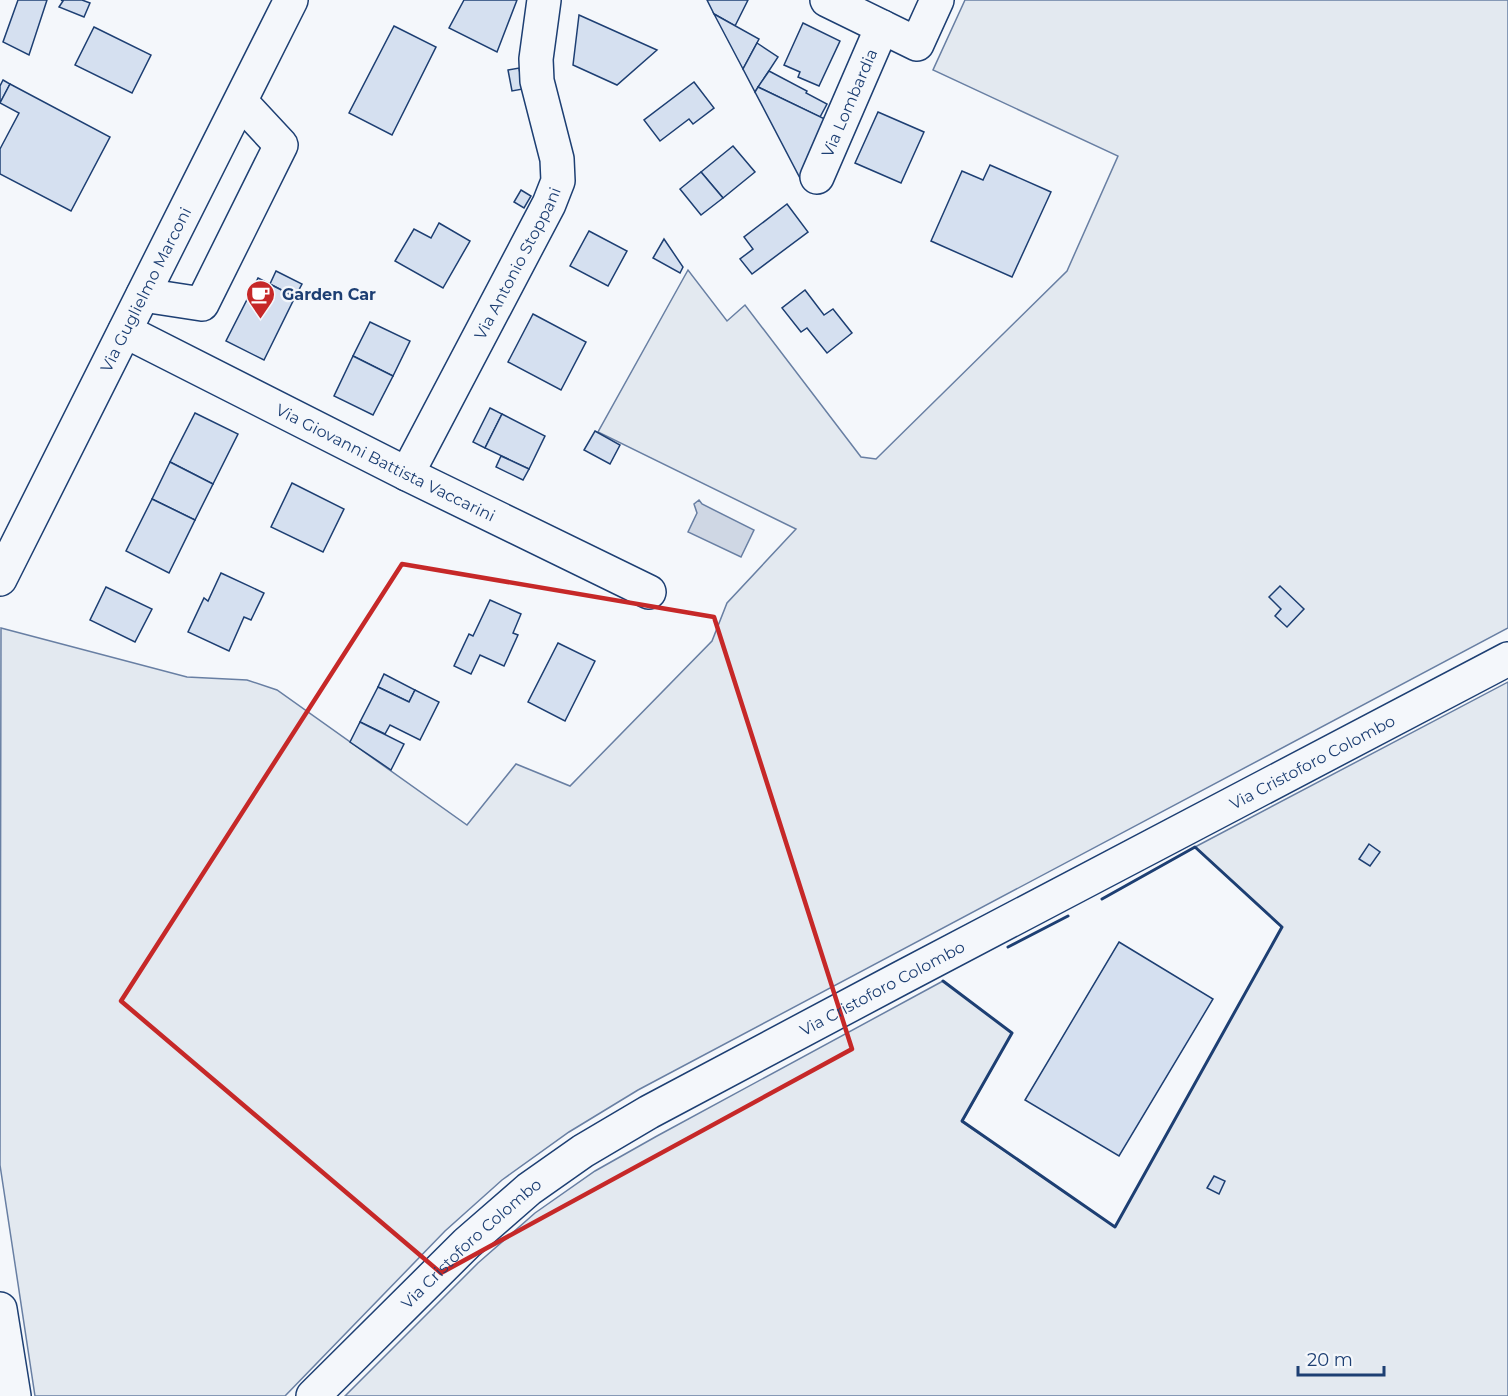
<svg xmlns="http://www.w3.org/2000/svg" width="1508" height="1396" font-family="Montserrat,sans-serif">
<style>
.green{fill:#e3e9f0;stroke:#687fa3;stroke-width:1.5}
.water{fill:#cfd7e4;stroke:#687fa3;stroke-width:1.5}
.building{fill:#d5e0f0;stroke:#1d3f73;stroke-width:1.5}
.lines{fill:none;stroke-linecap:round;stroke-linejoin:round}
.minor-casing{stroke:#1d3f73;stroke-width:36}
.major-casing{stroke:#1d3f73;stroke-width:36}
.minor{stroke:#f4f7fb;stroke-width:33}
.major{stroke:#f4f7fb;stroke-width:33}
.wall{stroke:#1d3f73;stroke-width:3}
.marked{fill:none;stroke:#c62828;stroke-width:4.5;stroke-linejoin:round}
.labels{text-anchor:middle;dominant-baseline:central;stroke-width:4.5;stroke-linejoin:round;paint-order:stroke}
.street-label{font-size:16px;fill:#1d3f73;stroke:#f4f7fb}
.poi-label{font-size:16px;font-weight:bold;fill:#1d3f73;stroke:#f4f7fb;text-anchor:start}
</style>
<rect width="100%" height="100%" fill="#f4f7fb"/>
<g class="green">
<path d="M965,0H1508V628L638,1090L569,1132L502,1180L445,1231L285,1396H35L0,1165L1,628L187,677L247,680L277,690L467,825L516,764L570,786L712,641L727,603L796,529L598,432L688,270L727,321L745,305L861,457L876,459L1067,271L1118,156L933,70Z"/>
<path d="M1508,682V1396H345L478,1263L535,1213L595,1171L657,1136L943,981L1012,1033L962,1122L1115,1227L1282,927L1195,847Z"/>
</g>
<path class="water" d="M699,500L702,504L754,530L741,557L688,532L697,513L694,504Z"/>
<g class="building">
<path d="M18,0H47L29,55L3,42Z"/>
<path d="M61,0H82L90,3L84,17L59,7L63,1Z"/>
<path d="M464,0H517L497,52L449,28Z"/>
<path d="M707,0H748L735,26L714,14Z"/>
<path d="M714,14L759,39L743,69Z"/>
<path d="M579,15L657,50L617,85L573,65Z"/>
<path d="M803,23L840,41L819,86L798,77L800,72L784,65Z"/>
<path d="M394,26L436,47L392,135L349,113Z"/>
<path d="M94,27L151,55L132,93L75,65Z"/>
<path d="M757,43L778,57L755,92L743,69Z"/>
<path d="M519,68L523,89L512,91L508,70Z"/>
<path d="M769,71L807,91L806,93L827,104L820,117L758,87Z"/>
<path d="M3,80L10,84L0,103V86Z"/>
<path d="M694,82L714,108L693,124L689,119L660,141L644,120Z"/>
<path d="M10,84L110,137L71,211L0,174V149L19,113L0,103Z"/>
<path d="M758,87L829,121L801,180L755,92Z"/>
<path d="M878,112L924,132L901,183L855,163Z"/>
<path d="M733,146L755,172L723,198L701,172Z"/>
<path d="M990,165L1051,192L1012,277L931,241L962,171L983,180Z"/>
<path d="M701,172L723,198L701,215L680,189Z"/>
<path d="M521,190L531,196L524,208L514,202Z"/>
<path d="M787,204L808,232L752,274L740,259L753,249L744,237Z"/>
<path d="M439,223L470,241L443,288L395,261L414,229L431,238Z"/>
<path d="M589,231L627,251L608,286L570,266Z"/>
<path d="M664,239L683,267L680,273L653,258Z"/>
<path d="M276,271L302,284L295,297L270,284Z"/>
<path d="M258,278L295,297L264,360L226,341Z"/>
<path d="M805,290L824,315L833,309L852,333L827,353L807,328L801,332L782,308Z"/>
<path d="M533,314L586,342L561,390L508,362Z"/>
<path d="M370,322L410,341L393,376L353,356Z"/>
<path d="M353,356L393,376L373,415L334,396Z"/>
<path d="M490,408L502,414L485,448L473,442Z"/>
<path d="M195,413L238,434L213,484L170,462Z"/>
<path d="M502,414L545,436L529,469L485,448Z"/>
<path d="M595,431L620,445L610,464L584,450Z"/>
<path d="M501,456L529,469L523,480L496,467Z"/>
<path d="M170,462L213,484L195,520L152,499Z"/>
<path d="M292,483L344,509L323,552L271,527Z"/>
<path d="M152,499L195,520L169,573L126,551Z"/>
<path d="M221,573L264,593L251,620L244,617L229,651L188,632L204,598L208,601Z"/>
<path d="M1280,586L1304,609L1287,627L1275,616L1281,609L1269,597Z"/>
<path d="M106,587L152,609L135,642L90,620Z"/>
<path d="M490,600L521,614L513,633L518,635L504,666L480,655L471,674L454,666L469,634L473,636Z"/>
<path d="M558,643L595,661L565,721L528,702Z"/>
<path d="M384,674L415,690L409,702L378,687Z"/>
<path d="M378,687L409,702L415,690L439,702L420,740L390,725L385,734L360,722Z"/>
<path d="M360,722L404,744L391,770L350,742Z"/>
<path d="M1369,844L1380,852L1370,866L1359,859Z"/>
<path d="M1119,942L1213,999L1119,1156L1025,1100Z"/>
<path d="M1214,1176L1225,1181L1219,1194L1207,1188Z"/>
</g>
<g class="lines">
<defs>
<g id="minor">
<path d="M827,0L917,44L937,0"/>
<path id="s1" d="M817,177L882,27"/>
<path d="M143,295L202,304L281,145L241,102"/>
<path id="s2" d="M125,331L407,474L649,592"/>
<path id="s3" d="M407,474L549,204L558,181L557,159L537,81L536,59L544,0"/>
</g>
<g id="major">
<path id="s4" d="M0,579L291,0"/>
<path d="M0,1309L14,1396"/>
<path id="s5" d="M313,1396L467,1243L529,1189L583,1151L649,1112L899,979L1508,659"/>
</g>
</defs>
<use href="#minor" class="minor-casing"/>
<use href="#major" class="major-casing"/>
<use href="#minor" class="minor"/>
<use href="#major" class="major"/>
<g class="wall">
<path d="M1008,947L1068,916"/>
<path d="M943,981L1012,1033L962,1121L1115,1227L1282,927L1195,847L1102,899"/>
</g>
</g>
<path class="marked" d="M402,564L714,617L852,1049L441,1273L121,1001Z"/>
<defs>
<symbol id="cafe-pin" viewBox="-11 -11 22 30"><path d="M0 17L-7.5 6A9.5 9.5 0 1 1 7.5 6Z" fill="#c62828" stroke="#f4f7fb"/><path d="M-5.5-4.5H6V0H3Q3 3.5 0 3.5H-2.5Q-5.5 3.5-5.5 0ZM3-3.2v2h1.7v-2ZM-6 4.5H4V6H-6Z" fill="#fff"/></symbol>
</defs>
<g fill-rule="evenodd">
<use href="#cafe-pin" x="244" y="278" width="33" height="45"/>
</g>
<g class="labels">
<g class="street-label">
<text stroke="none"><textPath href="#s1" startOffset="81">Via Lombardia</textPath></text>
<text stroke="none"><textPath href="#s3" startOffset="238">Via Antonio Stoppani</textPath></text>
<text stroke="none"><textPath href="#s4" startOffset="324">Via Guglielmo Marconi</textPath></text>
<text stroke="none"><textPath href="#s2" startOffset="292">Via Giovanni Battista Vaccarini</textPath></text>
<text stroke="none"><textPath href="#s5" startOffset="1192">Via Cristoforo Colombo</textPath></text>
<text stroke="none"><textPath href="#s5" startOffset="706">Via Cristoforo Colombo</textPath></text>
<text stroke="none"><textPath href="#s5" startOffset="220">Via Cristoforo Colombo</textPath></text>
</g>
<g class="poi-label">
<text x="282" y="294">Garden Car</text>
</g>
</g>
<path d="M1298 1366v9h86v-9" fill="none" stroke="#1d3f73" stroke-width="3"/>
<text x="1307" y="1366" font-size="18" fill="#1d3f73" stroke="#f4f7fb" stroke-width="4.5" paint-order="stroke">20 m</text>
</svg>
